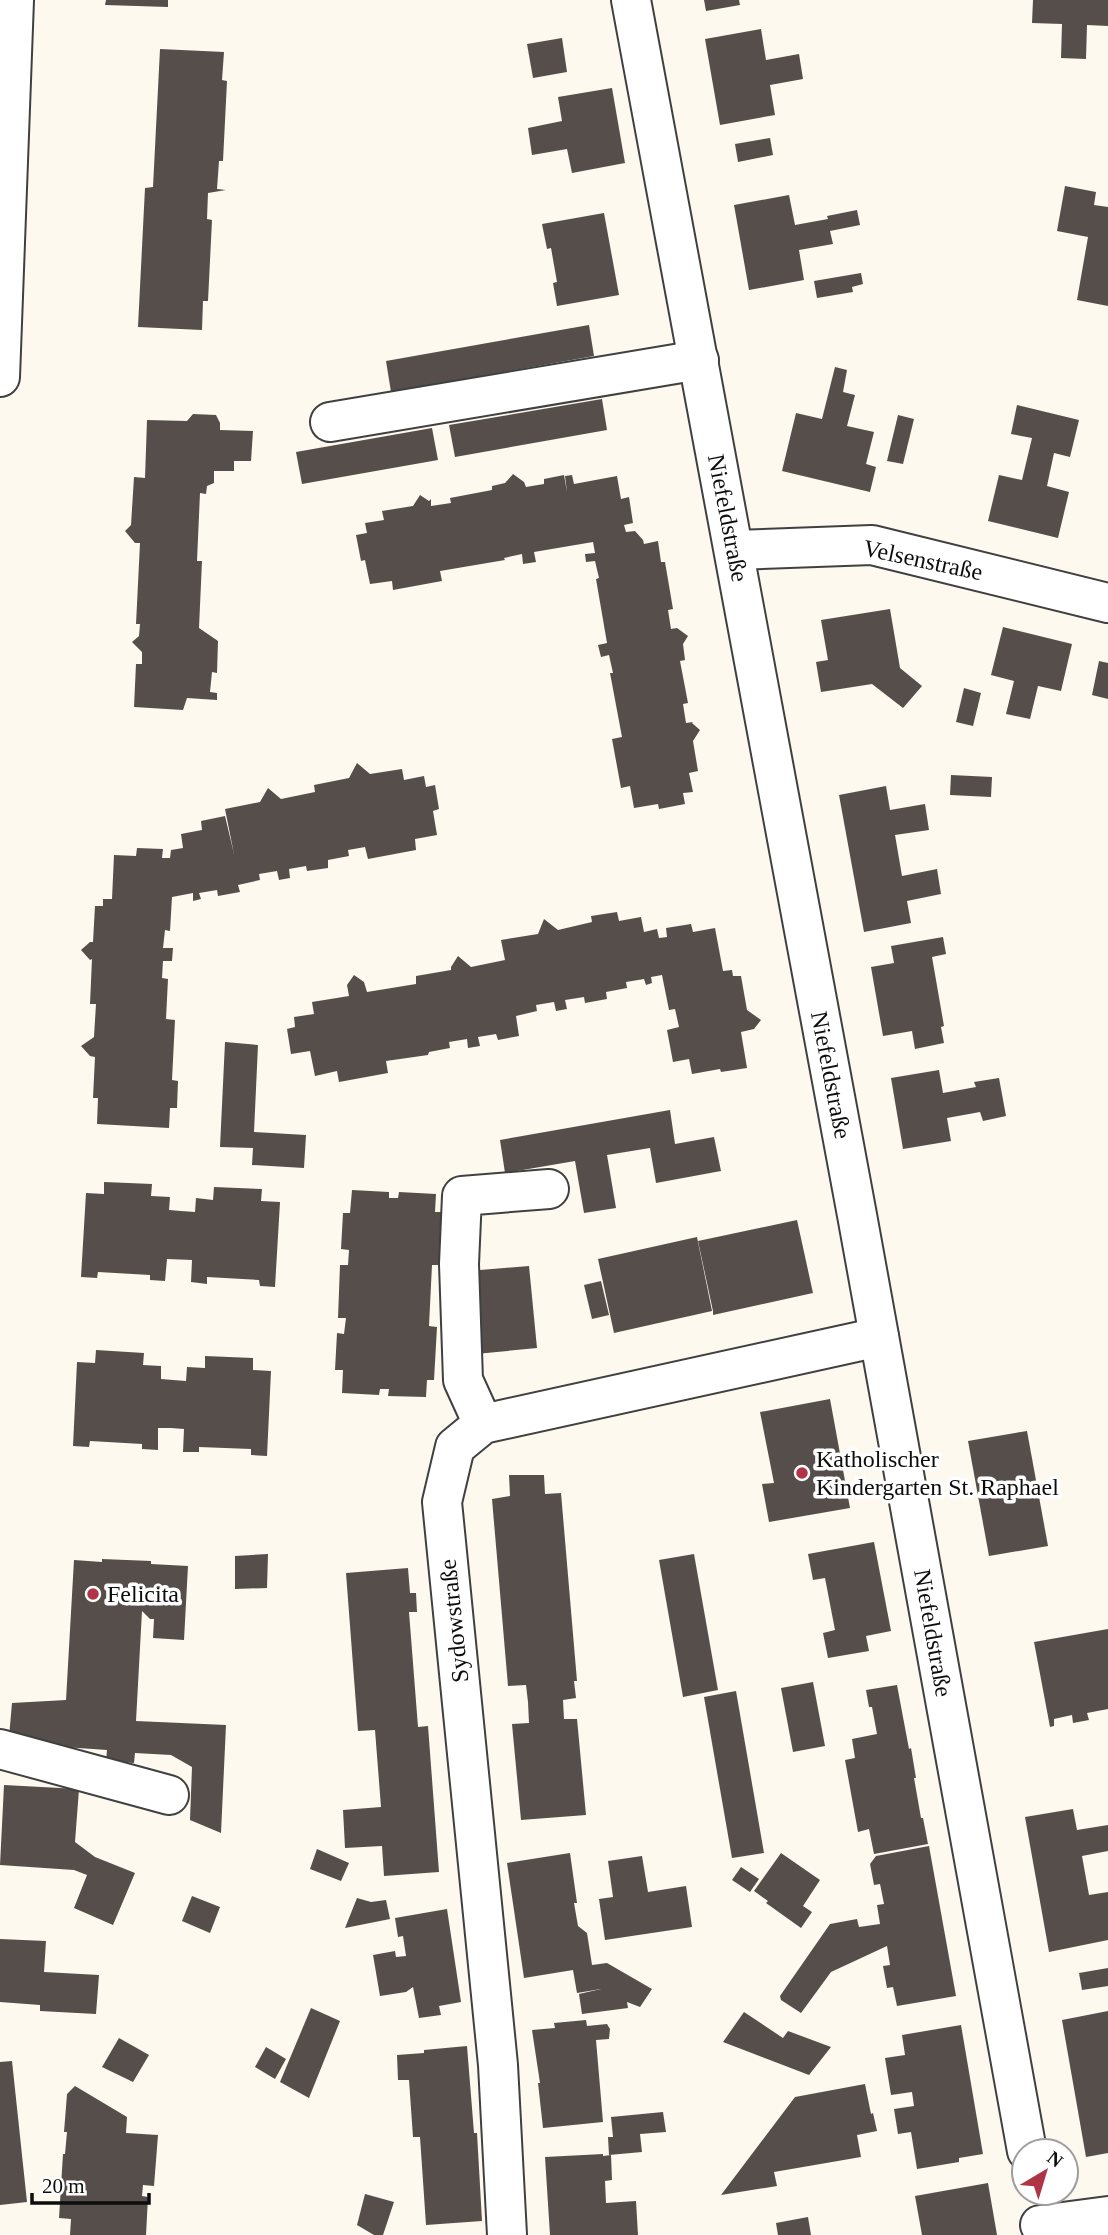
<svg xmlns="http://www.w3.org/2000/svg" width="1108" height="2235" font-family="Georgia,serif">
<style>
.building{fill:#554e4b}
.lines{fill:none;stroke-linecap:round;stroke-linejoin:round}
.minor-casing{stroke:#404040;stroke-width:42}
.minor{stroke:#fff;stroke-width:38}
.poi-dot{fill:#af3445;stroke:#fff;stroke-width:2.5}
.labels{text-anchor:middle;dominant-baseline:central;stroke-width:7;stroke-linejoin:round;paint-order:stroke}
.street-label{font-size:24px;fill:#0d0d0d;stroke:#fff}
.poi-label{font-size:24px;fill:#0d0d0d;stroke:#fff;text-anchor:start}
</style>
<rect width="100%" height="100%" fill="#fdf9ef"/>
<g class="building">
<path d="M106,0H168V7L105,5Z"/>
<path d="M704,0H739L740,5L706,11Z"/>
<path d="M1033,0H1108V26L1087,25L1086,59L1061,58L1062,24L1032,23Z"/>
<path d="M761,29L766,60L799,54L803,79L770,85L775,115L720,125L705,39Z"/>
<path d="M562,38L567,72L533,78L527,44Z"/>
<path d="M160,49L224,52L222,80L227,81L223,161H219L217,189L226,190L208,193L207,219L212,220L208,301H203L202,330L138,327L145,188L153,187Z"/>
<path d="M612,88L625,163L572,173L567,149L532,155L528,128L562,121L558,97Z"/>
<path d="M770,138L773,155L738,162L735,144Z"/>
<path d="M1065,186L1096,192L1094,205L1108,207V306L1077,300L1088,237L1057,231Z"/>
<path d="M789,195L795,225L828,219L827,216L857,210L860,225L830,231L833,244L799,250L804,280L749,290L734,205Z"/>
<path d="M604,213L619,295L557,306L553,283L557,282L551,248L547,249L542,224Z"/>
<path d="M861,273L863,284L852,287L853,292L817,298L814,281Z"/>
<path d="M589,325L594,356L391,392L386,361Z"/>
<path d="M835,367L847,370L843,392L855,395L847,426L874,432L866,464L876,467L870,492L782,471L796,413L822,419Z"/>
<path d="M602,399L607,430L455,457L449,425Z"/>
<path d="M1017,405L1079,420L1070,457L1054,453L1047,486L1069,492L1058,538L988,521L999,475L1022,480L1032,438L1011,434Z"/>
<path d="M193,414L216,415L220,423V430L253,431L251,461H234V471H214V483L207,486L206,494L200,493L197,561H202L199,628L218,641L217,673L212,672L210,692L217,693V700L187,698L183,710L134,707L136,664H142V652L132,642L139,636L140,624H136L140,543H135L125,531L131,525L134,477L145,478L147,420L187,421Z"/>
<path d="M898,415L914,419L903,464L887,461Z"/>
<path d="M432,428L438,460L302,484L296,452Z"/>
<path d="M513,474L524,482L526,487L544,484V479L564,475L567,492L565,476L572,475L574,484L617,476L621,499L629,497L633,523L624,525L626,532L635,531L643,540L644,544L658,541L661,562H665L673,609L668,610L671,629L677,628L688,636L683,644L685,660L680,661L688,703L683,704L686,723L693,722L692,723L700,730L693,741L698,771L689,773L693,792L683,793L685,804L659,809L658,804L634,808L630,786L621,788L612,739L622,737L610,673H613L609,655L601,657L598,645L607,643L596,579L599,578L595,561L586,562L585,554L595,553L593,542L534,552L536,562L523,564L522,554L504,558L505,560L440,571L442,581L393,590L392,581L370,584L365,560L361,561L356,535L367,533L365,523L384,520L382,511L413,506L420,495L429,501L431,499V506L451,503L450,498L492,490V486L505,483Z"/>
<path d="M890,609L900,668L922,686L903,708L872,684L821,692L816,662L828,660L821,620Z"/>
<path d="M1003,627L1072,644L1061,691L1038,686L1030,719L1006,714L1014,681L991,675Z"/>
<path d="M1099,661L1108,663V699L1092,695Z"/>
<path d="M964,688L981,693L973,726L956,722Z"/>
<path d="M357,763L370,774L402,769L404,780L424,776L426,787L435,785L439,809L433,811L437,835L415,839L416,850L368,859L365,847L348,850L349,856L328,860V868L307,871L306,866L289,869L290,878L279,880L277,871L259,874L260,880L238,885L240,892L218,896L217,890L199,893L201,899L193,901V893L172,897L170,931L165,930L163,948H173L172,961H163L162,978L168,979L166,1019L175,1020L172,1080L178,1081L177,1108H170L169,1128L97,1124L98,1098H93L95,1057L90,1056L81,1046L94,1037L96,1004H90L92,959L90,960L81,950L90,942H93L95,906H103V899H112L114,855L136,856L137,848L163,849L162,858H170L171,850L183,848L181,834L202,830L201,821L225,816L234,854L225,809L260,802L268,788L281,799L315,792L314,785L349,778Z"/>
<path d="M951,775L992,777L991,797L950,795Z"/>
<path d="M886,786L890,810L925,804L929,830L895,835L902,876L937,869L941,894L907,901L911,923L864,932L839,795Z"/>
<path d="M617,912L619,921L641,917L644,932L657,929L659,938L667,937L666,928L691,924L693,932L715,928L723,971L732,970L733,976H741L747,1010L761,1020L754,1029L741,1032L747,1068L721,1072L720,1069L692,1074L689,1059L673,1062L667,1030L679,1027L675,1009L669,1010L662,975L651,977L652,983L646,985L644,979L626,982L627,988L606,992L607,999L585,1003L584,997L565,1000L567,1009L556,1011L554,1002L536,1005L537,1011L516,1016L519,1036L498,1040L496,1034L478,1037L480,1046L468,1048L467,1039L449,1042L450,1048L429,1052L428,1055L386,1061L388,1073L339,1082L337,1071L315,1076L310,1051L291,1054L287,1029L295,1027L294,1017L314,1014L312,1002L349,996L347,985L354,975L364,982L367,992L416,984V976L451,970V967L458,956L471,967L505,960L501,940L538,934L544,919L558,930L592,922L591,916Z"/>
<path d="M943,937L946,954L932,957L944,1026L941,1027L944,1043L915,1049L912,1031L883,1036L871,967L894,963L891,946Z"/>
<path d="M225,1042L258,1045L254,1132L306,1135L304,1168L252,1165L253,1148L220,1147Z"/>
<path d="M939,1070L943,1093L976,1087L974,1082L999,1078L1006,1116L983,1121L980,1112L947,1118L951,1141L903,1149L891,1078Z"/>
<path d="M670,1110L675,1144L714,1137L721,1171L656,1183L650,1148L607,1155L616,1208L584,1213L575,1161L505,1173L500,1140Z"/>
<path d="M104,1182L152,1184L151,1196L170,1197L169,1210L181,1211L195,1212L196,1198L213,1200L214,1187L262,1189L261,1201L280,1202L275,1287L260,1286L259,1280L207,1277V1284L191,1282L192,1260L167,1259L165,1281L150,1280V1275L98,1272L97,1278L81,1277L86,1193L104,1194Z"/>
<path d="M352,1190L389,1192V1198H398L399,1192L436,1194L435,1212H442L440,1265H432L429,1326L437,1327L434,1380H427L426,1397L388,1396L389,1389H380L379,1395L342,1393L343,1370H335L337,1333L344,1334L346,1318H338L340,1265H348L349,1250L341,1249L343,1213H350Z"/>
<path d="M797,1220L813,1293L713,1315V1311L698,1241Z"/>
<path d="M697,1237L712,1311L614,1333L598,1259Z"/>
<path d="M529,1266L537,1348L476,1354L468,1271Z"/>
<path d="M601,1281L609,1315L592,1319L584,1285Z"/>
<path d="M96,1350L144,1353L143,1365L161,1366V1379L173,1380L186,1381L187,1367L205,1368V1356L253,1358V1370L271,1371L267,1456L251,1455V1449L199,1447V1452H183L184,1429L171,1428H158V1450L142,1449V1444L90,1441L89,1447L73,1446L77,1362L95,1363Z"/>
<path d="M830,1399L850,1508L769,1522L762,1484L774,1483L760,1412Z"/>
<path d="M1027,1431L1048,1546L989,1556L968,1441Z"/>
<path d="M509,1475H544L545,1494L561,1493L577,1681H574L576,1698L563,1700L564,1719H577L586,1815L521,1820L512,1724L529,1723L528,1702L526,1685L508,1686L492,1499L510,1496Z"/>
<path d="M874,1542L891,1631L866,1636L869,1651L828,1658L823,1633L835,1630L825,1578L813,1580L808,1554Z"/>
<path d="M268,1554L267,1588L235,1589V1556Z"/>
<path d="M694,1554L718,1690L683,1697L659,1560Z"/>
<path d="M102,1559L151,1561V1564L188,1566L184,1640L153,1638L154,1619H150L142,1611L136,1721L226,1725L221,1833L190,1820L192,1767L171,1755L135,1753L134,1763L106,1761L107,1750L64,1747V1745L9,1737L12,1703L66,1700L74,1560L102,1562Z"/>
<path d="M408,1568L410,1593H416L417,1612H409L418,1727L428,1726L439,1872L384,1876L382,1846L345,1848L343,1810L381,1807L375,1730L358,1731L346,1573Z"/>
<path d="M1108,1629V1709L1087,1713L1089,1720L1073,1723L1072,1715L1054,1719V1726L1050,1727L1034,1642Z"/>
<path d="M813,1682L825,1746L793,1752L781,1688Z"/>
<path d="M897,1685L909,1749L911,1748L916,1778H914L921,1818H923L928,1844L874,1854L869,1829L858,1832L845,1760L855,1758L852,1739L877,1734L872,1707H869L866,1690Z"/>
<path d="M736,1691L764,1853L732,1858L704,1697Z"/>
<path d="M4,1785L79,1789L75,1842L95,1857L135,1873L113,1925L74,1908L87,1875L74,1870L0,1865Z"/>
<path d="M1073,1809L1077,1830L1108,1825V1851L1082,1856L1089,1895L1108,1892V1940L1049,1952L1025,1817Z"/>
<path d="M929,1846L956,1996L897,2006L893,1987L887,1988L883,1966L890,1965L887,1946L831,1972L801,2013L781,2000L780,1996L830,1924L857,1919L859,1927L880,1924L877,1905L884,1904L880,1884L874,1885L870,1864L876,1856Z"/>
<path d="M317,1849L349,1863L341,1881L310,1869Z"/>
<path d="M570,1853L577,1903H574L578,1926L587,1933L592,1965L607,1963L652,1989L640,2007L627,2002L628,2008L582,2014L579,1994L601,1989L577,1993L573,1970L524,1978L507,1863Z"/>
<path d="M781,1853L820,1880L803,1906L812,1912L801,1928L766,1903L768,1901L754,1891Z"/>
<path d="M642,1856L648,1892L686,1886L692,1927L605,1940L599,1899L613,1897L608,1861Z"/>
<path d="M741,1867L759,1879L750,1892L732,1880Z"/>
<path d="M192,1896L220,1907L210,1933L182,1921Z"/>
<path d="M357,1898L371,1902L386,1900L390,1919L345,1928Z"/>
<path d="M447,1909L461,2002L439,2006L441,2015L419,2018L413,1987L406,1992L380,1996L373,1955L395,1951L396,1957L406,1956L403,1936L398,1937L395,1918Z"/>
<path d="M0,1939L46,1941L44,1972L99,1975L96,2014L40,2011V2005L0,2002Z"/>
<path d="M1108,1968V1986L1082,1990L1079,1973Z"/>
<path d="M311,2008L340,2021L309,2098L280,2082Z"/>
<path d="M1108,2011V2153L1086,2157L1062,2020Z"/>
<path d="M744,2012L783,2038L788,2031L831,2047L809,2075L723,2042Z"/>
<path d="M586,2020L587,2026L607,2024L610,2029L609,2039L596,2040L603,2122L543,2128L538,2083H540L532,2030L555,2028L554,2023Z"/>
<path d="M961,2025L983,2154L959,2158V2162L917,2169L911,2132L898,2134L894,2109L914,2106L912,2092L891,2095L885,2058L905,2055L902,2035Z"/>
<path d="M119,2038L149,2055L133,2082L102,2067Z"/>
<path d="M467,2046L474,2133H477L482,2221L426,2225L420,2137H413L409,2080H398L397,2055L424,2053V2050Z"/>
<path d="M266,2047L286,2059L275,2079L255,2067Z"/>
<path d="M12,2061L27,2202L0,2205V2062Z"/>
<path d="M865,2084L871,2114L873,2113L877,2131L857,2135L861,2157L774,2172L777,2186L721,2195L795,2097Z"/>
<path d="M75,2086L127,2117L126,2133L158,2135L154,2186L143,2185L142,2196L148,2197L146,2235H70L71,2219L59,2218L63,2154H65L67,2132H64L67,2094Z"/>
<path d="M663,2112L666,2132L640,2134L642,2152L609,2155L608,2137H613L611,2117Z"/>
<path d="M603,2154V2156L611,2155L612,2180L605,2181L606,2203L636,2201L638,2235H550L545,2157Z"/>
<path d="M988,2183L997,2235H922L915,2196Z"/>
<path d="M365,2194L394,2202L383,2235H374L357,2225Z"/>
<path d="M808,2217L811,2235H778L776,2223Z"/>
</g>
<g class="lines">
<defs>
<g id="minor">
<path d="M631,0L857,1215L1027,2151"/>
<path d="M0,377L14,0"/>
<path d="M330,422L699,360"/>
<path d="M734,550L872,545L1108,603"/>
<path d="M483,1424L463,1380L459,1264L462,1196L549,1189"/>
<path d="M0,1749L169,1795"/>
<path d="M1040,2225L1108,2216"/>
<path d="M507,2235L498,2065L442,1502L455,1447L483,1424L879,1337"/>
</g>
</defs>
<use href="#minor" class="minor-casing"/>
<use href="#minor" class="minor"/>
</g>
<g class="poi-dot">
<circle cx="802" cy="1473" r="7"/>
<circle cx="93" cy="1594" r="7"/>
</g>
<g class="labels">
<g class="street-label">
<text transform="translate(728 518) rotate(79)">Niefeldstraße</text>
<text transform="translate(923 560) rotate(12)">Velsenstraße</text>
<text transform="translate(831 1075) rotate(79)">Niefeldstraße</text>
<text transform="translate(454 1621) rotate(-96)">Sydowstraße</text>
<text transform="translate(933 1633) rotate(80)">Niefeldstraße</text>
</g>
<g class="poi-label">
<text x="816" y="1459">Katholischer<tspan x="816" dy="28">Kindergarten St. Raphael</tspan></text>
<text x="107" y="1594">Felicita</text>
</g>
</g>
<g transform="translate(1045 2172) rotate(38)"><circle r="33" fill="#ffffff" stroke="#9e9e9e" stroke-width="2"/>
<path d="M0-5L12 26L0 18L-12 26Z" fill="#af3445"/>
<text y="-10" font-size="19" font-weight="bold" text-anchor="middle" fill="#0d0d0d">N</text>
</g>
<path d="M32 2193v10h117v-10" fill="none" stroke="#0d0d0d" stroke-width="3.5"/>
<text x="42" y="2193" font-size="21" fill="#0d0d0d" stroke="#ffffff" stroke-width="5" paint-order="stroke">20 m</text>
</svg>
